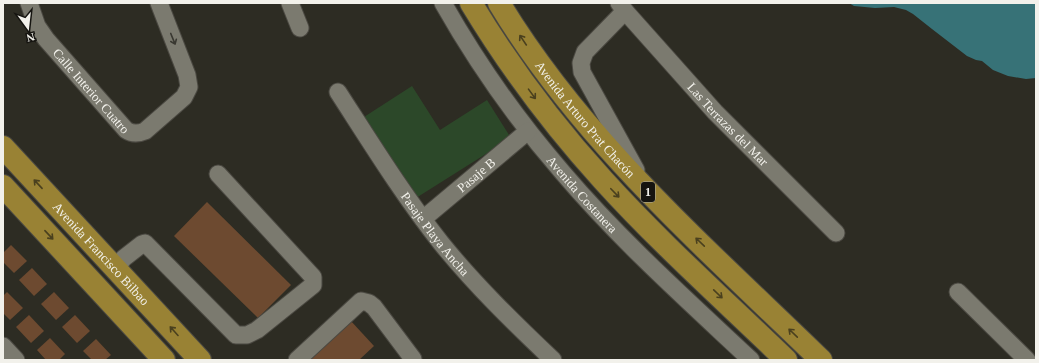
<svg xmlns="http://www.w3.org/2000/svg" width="1039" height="363" font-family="Georgia,serif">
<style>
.green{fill:#2c4829}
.water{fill:#377277}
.building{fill:#6d4a30}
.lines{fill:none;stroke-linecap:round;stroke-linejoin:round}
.minor-casing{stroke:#4b4942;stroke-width:19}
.major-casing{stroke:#4b4942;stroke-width:24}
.minor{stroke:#7b7a6f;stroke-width:17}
.major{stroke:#998234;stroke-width:22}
.oneway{stroke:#393831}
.oneway2{stroke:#4a401e}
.labels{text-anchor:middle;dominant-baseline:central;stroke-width:4;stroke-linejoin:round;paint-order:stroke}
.shield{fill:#151410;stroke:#b0afa9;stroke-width:1}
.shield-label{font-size:12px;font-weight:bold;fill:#f2f1eb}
.street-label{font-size:13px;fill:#f2f1eb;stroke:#151410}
</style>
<rect width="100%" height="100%" fill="#2d2c23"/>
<path class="green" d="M412,86L440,130L487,100L511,138L416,198L364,117Z"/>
<path class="water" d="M849,3H1036V78L1026,79L1008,76L993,70L982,61L976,60L967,56L932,29L913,14L906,10L894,7L875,8L854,6Z"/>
<g class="building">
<path d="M207,202L291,285L258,318L174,236Z"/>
<path d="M11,245L27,261L14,273L3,262V253Z"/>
<path d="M32,268L47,284L34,296L19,280Z"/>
<path d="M7,292L23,308L10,320L3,313V296Z"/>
<path d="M54,292L69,308L56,320L41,304Z"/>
<path d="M29,315L44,331L31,343L16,327Z"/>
<path d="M75,315L90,331L77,343L62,327Z"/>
<path d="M350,320L374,346L359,360H307Z"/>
<path d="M50,338L65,354L59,360H46L37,350Z"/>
<path d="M96,339L111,355L105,360H92L83,351Z"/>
</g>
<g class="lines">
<defs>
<g id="minor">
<path id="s1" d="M29,3L37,26L46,39L126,130C132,134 138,134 145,131L184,97L189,87L187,75L159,3"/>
<path d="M290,3L300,28"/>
<path id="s2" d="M443,3C477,63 517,120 563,173C620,240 687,300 751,360"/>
<path id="s3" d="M619,3L625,11L715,112L836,233"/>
<path d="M625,11L585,52L581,63L582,72L636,170"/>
<path id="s4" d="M338,92C371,143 403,195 441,243C475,285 514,323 553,360"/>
<path id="s5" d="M423,219L528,131"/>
<path d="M116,267L124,258L142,244L145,243L236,335H247L257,330L313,285V277L218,174"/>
<path d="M958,292L1027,360"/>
<path d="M3,346L16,360"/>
<path d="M297,360L361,301L369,303L374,307L413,359"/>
</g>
<g id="major">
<path d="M471,3C509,66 553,125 603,180C660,243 725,301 786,360"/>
<path id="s6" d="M499,3C583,142 706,248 821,360"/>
<path id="s7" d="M3,147L200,360"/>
<path d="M3,186L164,360"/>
</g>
</defs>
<use href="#minor" class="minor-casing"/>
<use href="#major" class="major-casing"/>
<use href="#minor" class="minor"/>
<use href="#major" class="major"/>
</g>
<defs><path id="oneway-shaft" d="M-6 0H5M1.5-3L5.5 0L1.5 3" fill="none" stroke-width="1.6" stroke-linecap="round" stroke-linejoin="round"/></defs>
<use class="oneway" href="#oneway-shaft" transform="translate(173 39) rotate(68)"/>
<g class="oneway2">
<use href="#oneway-shaft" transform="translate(523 40) rotate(-124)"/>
<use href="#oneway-shaft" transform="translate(532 94) rotate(54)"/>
<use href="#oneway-shaft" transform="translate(38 184) rotate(-133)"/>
<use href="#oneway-shaft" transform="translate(615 193) rotate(46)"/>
<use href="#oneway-shaft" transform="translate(49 235) rotate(47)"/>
<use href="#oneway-shaft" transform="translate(700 242) rotate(-136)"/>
<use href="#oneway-shaft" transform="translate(718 294) rotate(44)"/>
<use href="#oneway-shaft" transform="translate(174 331) rotate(-132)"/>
<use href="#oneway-shaft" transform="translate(793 333) rotate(-136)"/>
</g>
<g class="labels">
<rect class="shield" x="641" y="182" width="14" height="20" rx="3"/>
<g class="shield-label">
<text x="648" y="192">1</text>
</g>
<g class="street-label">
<text stroke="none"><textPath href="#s1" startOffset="109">Calle Interior Cuatro</textPath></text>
<text stroke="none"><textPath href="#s6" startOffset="145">Avenida Arturo Prat Chacón</textPath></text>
<text stroke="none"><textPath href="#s3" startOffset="163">Las Terrazas del Mar</textPath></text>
<text stroke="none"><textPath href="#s5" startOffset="69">Pasaje B</textPath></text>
<text stroke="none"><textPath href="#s2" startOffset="237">Avenida Costanera</textPath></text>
<text stroke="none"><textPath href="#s4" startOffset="172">Pasaje Playa Ancha</textPath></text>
<text stroke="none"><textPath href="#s7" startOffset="145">Avenida Francisco Bilbao</textPath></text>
</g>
</g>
<rect width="1039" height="363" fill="none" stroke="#f2f1eb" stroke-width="8"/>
<g transform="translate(28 28) rotate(165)" stroke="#151410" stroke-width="3" paint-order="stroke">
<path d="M0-3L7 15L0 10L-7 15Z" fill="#f2f1eb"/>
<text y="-6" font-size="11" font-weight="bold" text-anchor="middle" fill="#f2f1eb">N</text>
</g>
</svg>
